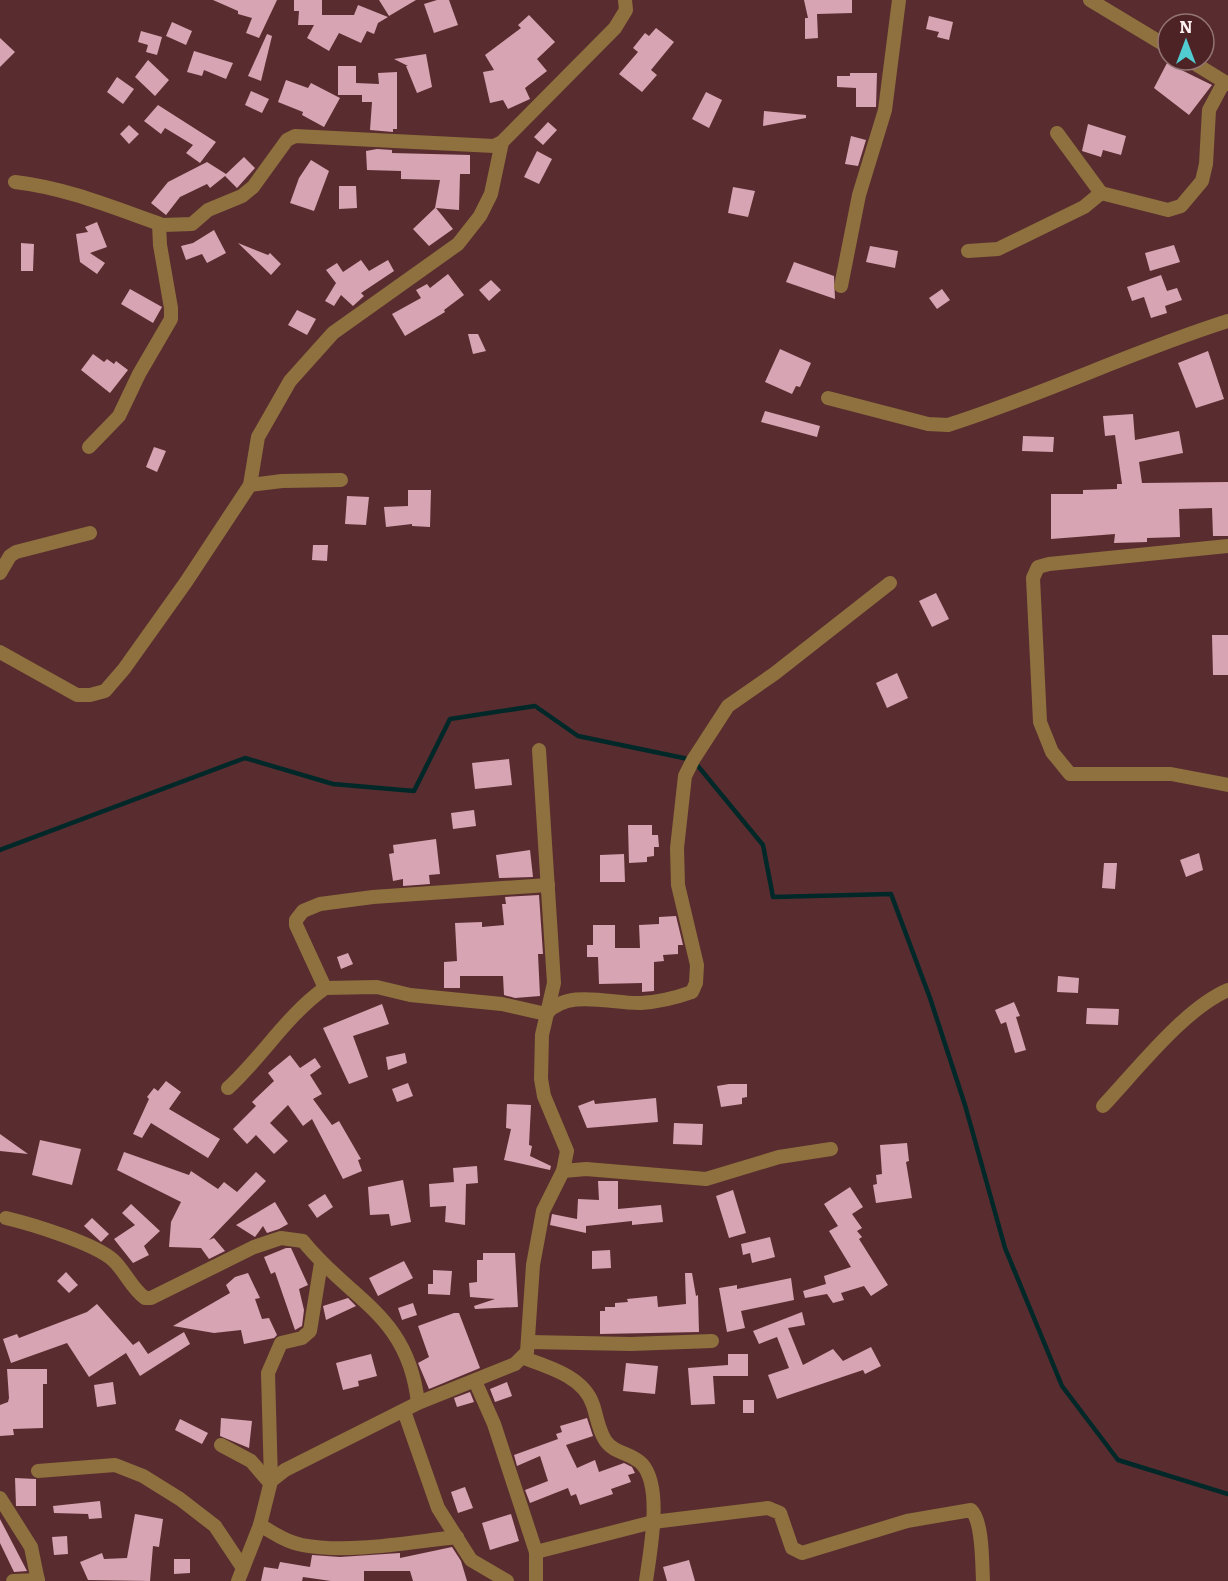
<svg xmlns="http://www.w3.org/2000/svg" width="1228" height="1581" font-family="Literata,serif">
<style>
.lines{fill:none;stroke-linecap:round;stroke-linejoin:round}
.stream{stroke:#002829;stroke-width:4.5}
.building{fill:#d7a4b3}
.minor{stroke:#8f713f;stroke-width:14}
</style>
<rect width="100%" height="100%" fill="#592d2f"/>
<g class="lines">
<path class="stream" d="M0,850L245,758L333,784L414,791L450,719L535,706L578,736L693,760L763,845L773,897L891,894L930,998L965,1105L1005,1248L1062,1386L1118,1460L1228,1494"/>
</g>
<g class="building">
<path d="M213,0H277L259,38L246,33L252,18L238,14V11Z"/>
<path d="M294,0H322V15H354L358,5L388,17L378,23L374,34L367,31L361,43L339,33L329,51L307,38L314,25H298L299,11H294Z"/>
<path d="M379,0H416L389,16Z"/>
<path d="M437,0H449L458,25L434,33L424,4Z"/>
<path d="M804,0H852V13L817,14L818,38L805,39V18H808Z"/>
<path d="M529,15L555,42L537,59L547,71L525,88L530,99L508,109L503,100L490,103L483,72L494,70L485,55L521,28L518,25Z"/>
<path d="M929,16L953,22L949,40L937,37L939,32L926,29Z"/>
<path d="M172,22L192,31L186,45L166,36Z"/>
<path d="M656,28L674,42L651,70L657,75L642,92L619,74L638,52L633,48L645,33L649,36Z"/>
<path d="M141,31L162,37L157,55L146,52L148,45L138,42Z"/>
<path d="M267,34L272,36L261,81L248,76Z"/>
<path d="M0,38L15,52L0,67Z"/>
<path d="M194,51L233,63L226,79L204,70L202,76L187,72Z"/>
<path d="M426,54L432,87L417,93L406,66H408L394,59Z"/>
<path d="M148,60L169,80L155,96L135,77Z"/>
<path d="M1167,63L1212,85L1189,115L1154,88Z"/>
<path d="M338,66H356V83L379,84L378,73L397,72V129H393V132L370,130L372,102H362V95H338Z"/>
<path d="M850,73H877L876,107H856V88L837,87V76H850Z"/>
<path d="M117,77L134,89L123,104L107,92Z"/>
<path d="M286,80L308,88L311,83L340,98L324,127L302,115L303,112L278,102Z"/>
<path d="M251,91L269,99L262,113L245,105Z"/>
<path d="M706,92L722,100L709,128L692,119Z"/>
<path d="M158,105L216,142L200,163L186,153L193,145L165,128L161,134L144,121Z"/>
<path d="M764,111L806,115V118L763,126Z"/>
<path d="M548,122L557,130L543,145L534,137Z"/>
<path d="M1088,124L1126,136L1121,155L1103,150L1101,157L1082,151Z"/>
<path d="M129,125L139,134L129,144L120,134Z"/>
<path d="M851,136L866,140L858,166L845,164Z"/>
<path d="M377,149L392,150V153L470,155V174H460L459,210L436,208L453,229L429,246L413,229L435,208L440,180L401,179V171L367,170L366,151Z"/>
<path d="M537,151L552,159L539,184L524,177Z"/>
<path d="M244,157L255,168L237,188L225,176L210,188L207,184L180,197L166,215L151,203L168,182L207,162L226,174Z"/>
<path d="M311,160L329,171L314,211L290,203L299,178Z"/>
<path d="M339,186H356L357,208L339,209Z"/>
<path d="M733,187L755,191L748,217L728,213Z"/>
<path d="M97,222L107,247L90,253L105,263L97,274L80,262L76,234L88,232L85,227Z"/>
<path d="M214,230L226,253L207,263L202,254L186,260L181,246L193,243Z"/>
<path d="M21,243L34,244L33,271H21Z"/>
<path d="M238,243L268,255L270,253L281,264L271,275Z"/>
<path d="M1174,245L1180,262L1150,271L1145,253Z"/>
<path d="M870,246L898,251L895,268L866,262Z"/>
<path d="M361,260L369,271L388,260L394,271L361,293L364,296L353,306L341,295L334,306L325,301L336,283L326,270L337,263L343,272Z"/>
<path d="M794,262L834,276L835,299L786,282Z"/>
<path d="M448,274L464,295L444,310L445,312L405,336L392,314L421,298L416,290L427,284L430,288Z"/>
<path d="M1161,275L1167,291L1177,288L1182,300L1165,306L1167,313L1151,318L1144,297L1132,301L1127,287Z"/>
<path d="M491,280L501,290L489,301L479,290Z"/>
<path d="M130,289L162,307L153,323L121,304Z"/>
<path d="M942,289L950,300L937,309L929,298Z"/>
<path d="M297,310L316,319L307,335L288,325Z"/>
<path d="M468,334H478L486,351L473,354Z"/>
<path d="M780,349L811,363L800,387L796,386L792,394L765,382Z"/>
<path d="M1208,351L1224,399L1196,408L1178,363Z"/>
<path d="M93,354L104,362L107,359L114,364L116,361L128,370L110,393L81,370Z"/>
<path d="M765,411L820,426L817,437L761,422Z"/>
<path d="M1133,414L1135,440L1179,431L1183,453L1139,462L1142,483L1228,482V536H1213L1212,508L1179,509L1180,537L1147,538V542L1114,543L1115,534L1051,539V494H1083V490L1117,489V484H1122L1115,435L1105,436L1103,416Z"/>
<path d="M1023,436L1054,437L1053,452L1022,451Z"/>
<path d="M154,447L166,451L157,472L146,467Z"/>
<path d="M408,490H431L430,527L412,526V524L386,527L384,507L408,506Z"/>
<path d="M347,496L369,497L366,525L345,524Z"/>
<path d="M313,545H328L327,561L312,560Z"/>
<path d="M936,593L949,619L932,627L919,601Z"/>
<path d="M1212,635H1228V675H1213Z"/>
<path d="M897,673L908,698L887,708L876,683Z"/>
<path d="M509,759L512,785L475,789L472,763Z"/>
<path d="M474,810L476,826L453,829L451,813Z"/>
<path d="M628,825H652V835H658L659,847H654V856L647,857V862L629,863Z"/>
<path d="M436,839L440,874L429,875L430,884L403,886V879L393,881L389,854L394,853L393,845Z"/>
<path d="M530,850L533,877L499,878L496,855Z"/>
<path d="M1199,853L1203,870L1186,877L1180,860Z"/>
<path d="M624,854L625,882H600V855Z"/>
<path d="M1104,863H1117L1115,889L1102,888Z"/>
<path d="M539,895L543,954H538L540,996L515,998L504,995L503,976H460V988H444V962L457,961L455,923L482,922V927L504,925L502,904H506L505,897Z"/>
<path d="M676,916L683,945H678V954L663,955L664,961L654,962V991L642,992V983L599,984L598,957H587V945H593V925H615V948H640L639,925L659,924V917Z"/>
<path d="M348,953L353,964L341,969L337,957Z"/>
<path d="M1058,976L1079,978L1078,993L1057,992Z"/>
<path d="M1014,1002L1020,1016L1016,1017L1026,1050L1015,1053L1006,1022L1001,1024L995,1010Z"/>
<path d="M382,1004L389,1024L353,1036L368,1077L349,1084L323,1028Z"/>
<path d="M1087,1008L1119,1009L1118,1025L1086,1024Z"/>
<path d="M405,1053L407,1063L388,1070L386,1057Z"/>
<path d="M290,1055L300,1068L315,1058L321,1067L310,1075L322,1094L313,1099L332,1125L339,1121L361,1159L358,1160L362,1171L343,1179L312,1119L303,1126L288,1105L270,1123L288,1141L274,1154L256,1135L247,1144L233,1129L256,1106L252,1102L274,1081L268,1073Z"/>
<path d="M166,1081L181,1092L169,1109L220,1139L208,1158L151,1123L142,1138L133,1134L149,1099L147,1097L154,1088L158,1091Z"/>
<path d="M408,1083L413,1096L397,1102L392,1089Z"/>
<path d="M729,1084H747V1097L742,1098V1104L721,1107L717,1086Z"/>
<path d="M656,1098L658,1122L587,1128L578,1106L594,1100L595,1104Z"/>
<path d="M507,1104L531,1105L529,1145L532,1146L530,1156L551,1166L550,1170L504,1160L511,1129L506,1128Z"/>
<path d="M674,1123L703,1124L702,1145L673,1144Z"/>
<path d="M0,1134L28,1154L0,1151Z"/>
<path d="M40,1140L81,1149L72,1185L32,1175Z"/>
<path d="M907,1143L909,1161L906,1162L912,1198L876,1203L873,1185L877,1184L876,1175L882,1174L880,1145Z"/>
<path d="M124,1152L189,1175L191,1171L218,1189L224,1182L237,1192L256,1172L266,1181L209,1240L214,1238L225,1251L209,1259L201,1248L169,1247L171,1222L181,1202L117,1170Z"/>
<path d="M477,1166L478,1183L466,1184L465,1225L445,1222L446,1206L430,1207L429,1184L454,1182L453,1168Z"/>
<path d="M403,1180L411,1222L391,1226L389,1214L370,1215L368,1187Z"/>
<path d="M598,1181H618V1209L661,1205L663,1222L632,1225V1221L586,1226V1233L550,1225L552,1214L577,1219L578,1199L599,1200Z"/>
<path d="M850,1187L863,1207L852,1214L862,1228L857,1231L862,1237L859,1239L888,1285L871,1296L864,1286L841,1293L844,1300L833,1303L827,1294L805,1298L803,1291L826,1284L824,1276L851,1267L829,1231L838,1226L824,1204Z"/>
<path d="M733,1190L746,1233L729,1238L716,1196Z"/>
<path d="M325,1194L333,1207L317,1218L308,1205Z"/>
<path d="M275,1202L288,1224L279,1229L267,1233L263,1226L255,1237L236,1225Z"/>
<path d="M131,1204L160,1231L144,1246L149,1255L133,1263L114,1239L135,1225L122,1213Z"/>
<path d="M92,1218L109,1234L101,1242L84,1226Z"/>
<path d="M770,1237L775,1257L752,1263L750,1253L743,1255L741,1244Z"/>
<path d="M286,1248H291L308,1285L299,1289L304,1310L302,1326L295,1330L275,1272L271,1274L264,1257Z"/>
<path d="M610,1250L611,1268L592,1269V1251Z"/>
<path d="M483,1253H515L518,1307L475,1309L474,1306L495,1299L470,1297L469,1283L477,1282V1260H483Z"/>
<path d="M404,1261L413,1278L378,1296L369,1278Z"/>
<path d="M433,1270L452,1271L450,1295L428,1294V1284H433Z"/>
<path d="M66,1272L78,1285L69,1293L57,1281Z"/>
<path d="M248,1273L260,1298L255,1299L262,1319L269,1318L277,1335L274,1338L244,1344L241,1330L214,1333L173,1326L230,1293L226,1285L235,1277Z"/>
<path d="M685,1273H692L696,1296L698,1295L699,1332L600,1334V1311H605V1307H615V1303L628,1302L627,1299L657,1296L658,1307L686,1304Z"/>
<path d="M791,1278L794,1300L741,1311L745,1328L727,1332L719,1288L737,1285V1289Z"/>
<path d="M348,1298L356,1306L326,1320L323,1306Z"/>
<path d="M413,1303L417,1315L402,1320L398,1308Z"/>
<path d="M97,1304L133,1345L139,1341L148,1354L184,1332L190,1344L140,1376L126,1353L89,1377L67,1343L11,1363L3,1339L17,1334L19,1338L87,1312Z"/>
<path d="M802,1312L805,1325L788,1328L803,1365L833,1349L843,1361L871,1347L881,1366L865,1374L863,1370L777,1399L768,1375L789,1368L777,1337L759,1344L753,1331Z"/>
<path d="M454,1313H459L480,1368L429,1389L418,1363L429,1357L418,1326Z"/>
<path d="M371,1354L377,1376L358,1381L359,1386L343,1390L336,1363Z"/>
<path d="M728,1354H748V1376H713L715,1404L691,1405L688,1368L728,1365Z"/>
<path d="M626,1363L658,1366L655,1394L623,1391Z"/>
<path d="M7,1369H47V1384H43V1428L13,1429L14,1435L0,1436V1405L8,1402L9,1398Z"/>
<path d="M113,1382L116,1404L97,1407L94,1385Z"/>
<path d="M507,1382L512,1396L495,1402L490,1389Z"/>
<path d="M470,1392L474,1402L457,1407L454,1398Z"/>
<rect x="743" y="1400" width="11" height="13"/>
<path d="M221,1418L252,1421L249,1448L220,1436Z"/>
<path d="M587,1418L593,1436L566,1445L577,1468L595,1460L599,1472L624,1463L632,1467L635,1473L628,1475L631,1482L611,1489L613,1494L580,1505L576,1494L571,1496L568,1488L530,1503L525,1490L548,1481L540,1456L517,1466L514,1455L558,1439L556,1434L562,1432L560,1426Z"/>
<path d="M180,1419L208,1433L202,1444L175,1430Z"/>
<path d="M15,1478L36,1479V1506H16Z"/>
<path d="M465,1487L473,1508L458,1513L451,1492Z"/>
<path d="M100,1501L102,1518L89,1519L88,1514L54,1513L53,1506Z"/>
<path d="M135,1514L163,1519L159,1547L153,1546L150,1581L88,1580L80,1562L102,1553L104,1559L127,1558Z"/>
<path d="M511,1514L519,1541L490,1550L482,1523Z"/>
<path d="M0,1519L27,1571L14,1572L0,1543Z"/>
<path d="M67,1536L68,1554L54,1555L52,1537Z"/>
<path d="M452,1547L461,1561L467,1581H413L410,1571H364V1581H331L303,1577L302,1581H261L264,1567L278,1569L280,1562L310,1567L312,1555L340,1557L400,1553V1558Z"/>
<path d="M174,1559H190V1573L174,1574Z"/>
<path d="M689,1560L695,1581H667L663,1567Z"/>
</g>
<g class="lines">
<g class="minor">
<path d="M1090,0L1168,47"/>
<path d="M1189,60L1228,84"/>
<path d="M1057,133L1101,193L1168,210L1181,206L1202,181L1206,164L1209,110L1224,82"/>
<path d="M15,182C67,188 114,208 163,225L192,224L208,210L242,196L253,187L287,140L295,136L494,146L502,142L615,28L626,10L625,0"/>
<path d="M968,251L998,249L1084,207L1101,193"/>
<path d="M841,286L859,195L885,110L899,0"/>
<path d="M828,398L928,424L948,425C1043,395 1133,351 1228,321"/>
<path d="M89,447L119,416L139,374L171,319V308L160,245L159,224"/>
<path d="M250,485L282,481L341,480"/>
<path d="M1228,546L1049,564L1038,567L1033,578L1040,722L1052,752L1070,774H1171L1228,785"/>
<path d="M0,573L10,556L16,552L90,533"/>
<path d="M0,652L77,695H90L105,691L124,669L186,582L250,485L258,437L290,381L333,333L458,244L480,216L491,194L502,142"/>
<path d="M325,988L296,925V920L303,911L320,904L373,897L548,885"/>
<path d="M228,1088C263,1056 286,1016 325,988L377,987L410,995L502,1004L546,1014C568,988 611,1004 641,1003C657,1002 678,997 692,992L696,983L697,965L678,885L677,848L685,776L693,760L728,706L774,674L890,583"/>
<path d="M1103,1106C1136,1071 1185,1008 1228,990"/>
<path d="M563,1171L586,1169L706,1179L779,1157L831,1149"/>
<path d="M6,1218C31,1224 94,1243 113,1260C125,1271 132,1289 145,1298H151L254,1247L281,1238L303,1241C351,1301 408,1314 418,1403"/>
<path d="M529,1342L631,1344L712,1341"/>
<path d="M524,1358C549,1367 584,1377 593,1405C597,1417 598,1428 605,1440C614,1454 631,1452 642,1464C663,1487 650,1552 646,1581"/>
<path d="M475,1381L494,1424L536,1552V1581"/>
<path d="M404,1411L438,1508L471,1560L507,1581"/>
<path d="M221,1445L251,1461L270,1483"/>
<path d="M38,1471L115,1465L143,1476L180,1499L215,1526L243,1568"/>
<path d="M271,1481L268,1373L281,1343L302,1338L310,1331L321,1263"/>
<path d="M0,1498L31,1547L38,1581"/>
<path d="M260,1525C273,1533 287,1542 302,1545C349,1554 410,1542 457,1537"/>
<path d="M536,1552L653,1522L768,1508L780,1513L792,1548L802,1553L907,1521L971,1510C983,1521 982,1564 983,1581"/>
<path d="M13,1581L38,1580"/>
<path d="M238,1581L260,1525L271,1481L285,1470L418,1403L515,1364L527,1352L533,1265L543,1211L563,1171L567,1151L544,1096L541,1079L542,1035L554,983L539,750"/>
</g>
</g>
<g transform="translate(1186 42)"><circle r="28" fill="#4d2325" stroke="#937576" stroke-width="1.5"/>
<path d="M0-4.5L10 22L0 15L-10 22Z" fill="#51ccd1"/>
<text y="-9" font-size="16" font-weight="bold" text-anchor="middle" fill="#fcf0f0">N</text>
</g>
</svg>
